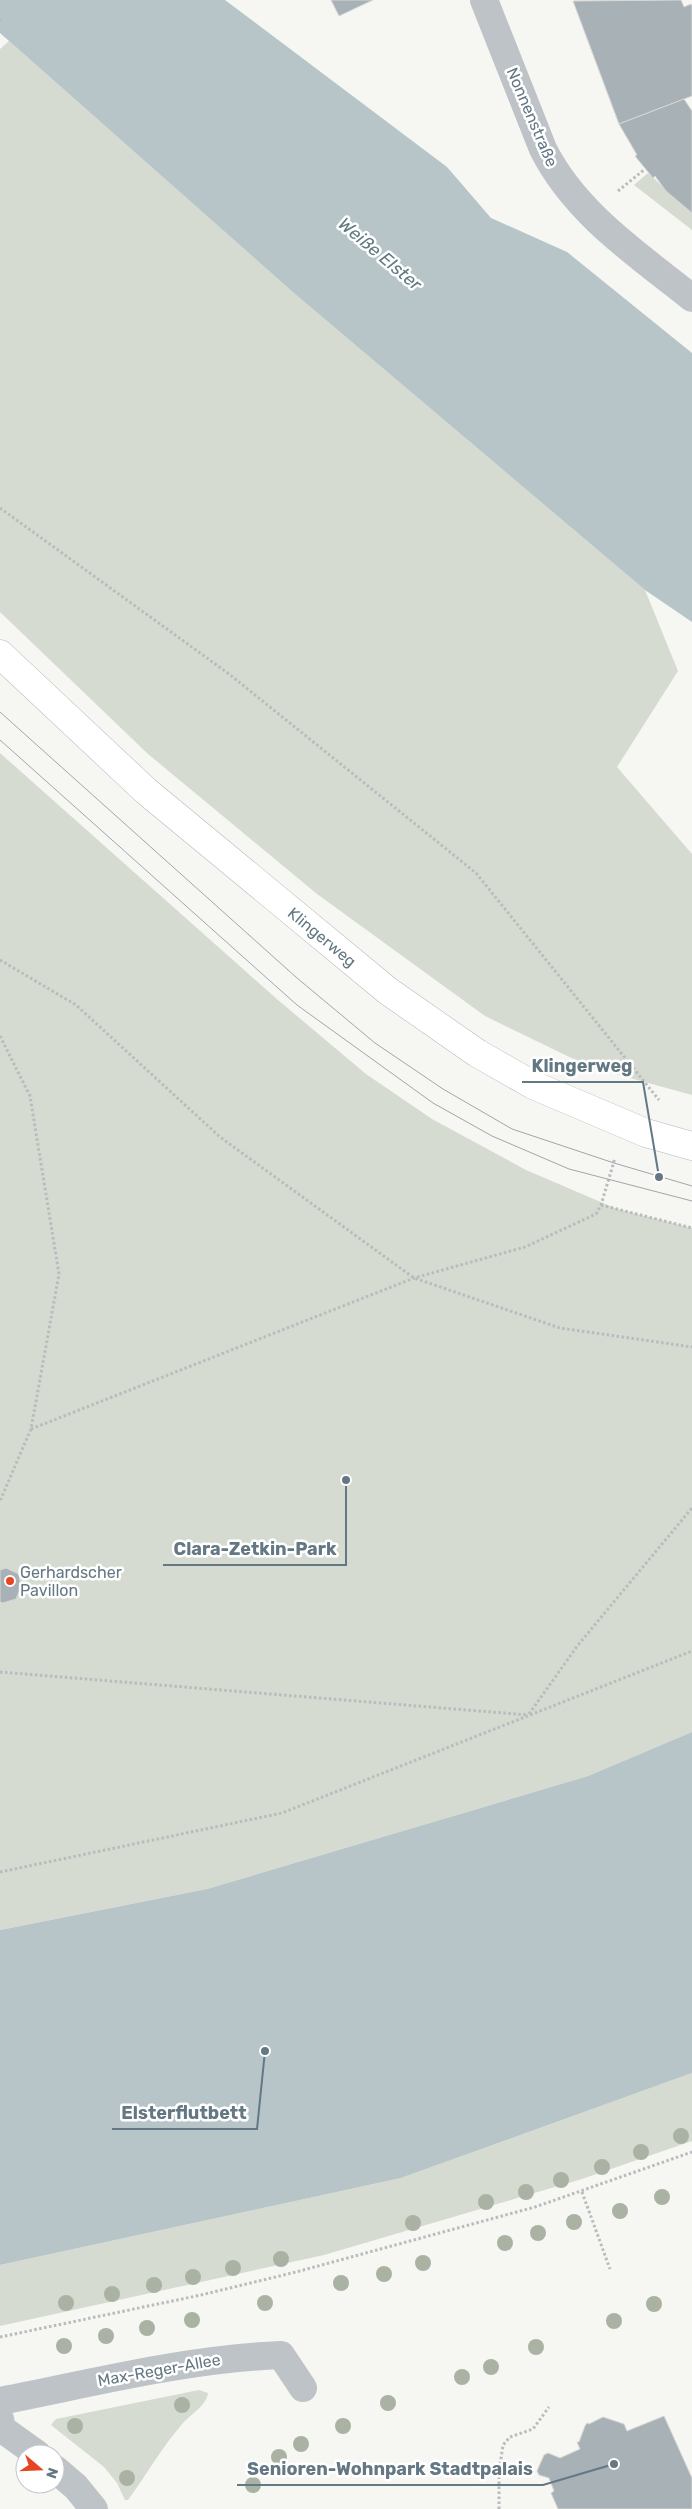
<svg xmlns="http://www.w3.org/2000/svg" width="692" height="2509" font-family="Rubik,sans-serif">
<style>
.green{fill:#d6dbd1}
.water{fill:#b7c5c8}
.building{fill:#a8b1b6;stroke:#d7d7d5}
.lines{fill:none;stroke-linecap:round;stroke-linejoin:round}
.secondary-casing{stroke:#b3b9bd;stroke-width:29}
.path{stroke:#b8bcbe;stroke-width:3;stroke-dasharray:2.5 2.5;stroke-linecap:butt}
.street{stroke:#bec3c7;stroke-width:28}
.secondary{stroke:#fff;stroke-width:28}
.tram{stroke:#9fa7ac;stroke-width:1}
.tree{fill:#a9b2a3}
.poi-dot{fill:#e64523;stroke:#fff;stroke-width:2}
.labels{text-anchor:middle;dominant-baseline:central;stroke-width:5;stroke-linejoin:round;paint-order:stroke}
.street-label{font-size:16px;fill:#647884;stroke:#fff}
.poi-label{font-size:16px;fill:#647884;stroke:#fff;text-anchor:start}
.water-label{font-size:18px;font-style:italic;fill:#607a81;stroke:#fff}
.leader{fill:none;stroke:#647884;stroke-width:2}
.callout-dot{fill:#647884;stroke:#fff;stroke-width:2}
.callout-label{font-size:18px;text-anchor:middle;font-weight:bold;fill:#647884;stroke:#fff;stroke-width:5;stroke-linejoin:round;paint-order:stroke}
</style>
<rect width="100%" height="100%" fill="#f6f6f2"/>
<g class="green">
<path d="M9,41L295,294L645,590L678,671L617,767L692,854V1095L590,1067L485,1016L317,894L148,754L0,612V49Z"/>
<path d="M648,173L692,213V230L634,185Z"/>
<path d="M0,753L278,1000L366,1074L432,1119L526,1170L617,1209L692,1228V1732L588,1776L207,1889L0,1930Z"/>
<path d="M692,2073V2141L582,2179L324,2255L0,2326V2265L401,2178Z"/>
<path d="M199,2390L208,2393C206,2406 191,2414 183,2423C162,2447 147,2474 128,2500H125L117,2483L104,2467L51,2425L56,2419Z"/>
</g>
<g class="water">
<path d="M0,0H225L447,167L491,218L567,252L692,353V622L645,590L295,294L0,33Z"/>
<path d="M692,1732V2073L401,2178L0,2265V1930L207,1889L588,1776Z"/>
</g>
<g class="building">
<path d="M331,0H373L339,16Z"/>
<path d="M681,0L684,7L691,4L692,6V96L619,124L573,1Z"/>
<path d="M684,99L692,111V213L666,191L655,176L653,178L635,156L637,155L619,124Z"/>
<path d="M6,1568L19,1574L21,1587L16,1599L3,1603L0,1602V1570Z"/>
<path d="M664,2416L692,2478V2509H558L551,2493L554,2491L549,2478L539,2475L537,2471L544,2455L548,2453L560,2458L580,2449L577,2442H579L585,2426L587,2423L589,2424L603,2417L624,2424L627,2431Z"/>
</g>
<g class="lines">
<defs>
<g id="secondary">
<path id="s1" d="M0,654L146,791L388,991L477,1053L533,1085L646,1133L692,1146"/>
</g>
</defs>
<use href="#secondary" class="secondary-casing"/>
<g class="path">
<path d="M0,19L2,21"/>
<path d="M618,191L645,169"/>
<path d="M0,508L229,674L476,873L659,1100"/>
<path d="M0,960L76,1005L220,1137L414,1278L560,1328L692,1347"/>
<path d="M0,1036L30,1096L59,1274L31,1429L0,1501"/>
<path d="M601,1205L692,1228"/>
<path d="M31,1429L414,1278L525,1247L596,1214L601,1205L615,1158"/>
<path d="M0,1672L528,1715"/>
<path d="M529,1714L578,1645L692,1508"/>
<path d="M0,1872L282,1813L692,1651"/>
<path d="M582,2192L610,2269"/>
<path d="M0,2337L201,2295L296,2272L535,2207L692,2152"/>
<path d="M499,2509V2472L503,2445L510,2437L533,2429L549,2407"/>
</g>
<g class="street">
<path d="M484,0L543,149C575,213 637,254 692,298"/>
<path d="M0,2401C93,2383 185,2359 281,2355L303,2388"/>
<path d="M0,2419L2,2429L37,2454"/>
<path d="M55,2469L76,2487L94,2509"/>
</g>
<use href="#secondary" class="secondary"/>
<g class="tram">
<path d="M0,712L297,978L375,1043L443,1089L512,1129L614,1163L692,1186"/>
<path d="M0,740L297,1005L433,1103L492,1136L569,1169L692,1201"/>
</g>
</g>
<g class="tree">
<circle cx="681" cy="2136" r="8"/>
<circle cx="641" cy="2152" r="8"/>
<circle cx="602" cy="2167" r="8"/>
<circle cx="561" cy="2180" r="8"/>
<circle cx="526" cy="2192" r="8"/>
<circle cx="662" cy="2197" r="8"/>
<circle cx="486" cy="2202" r="8"/>
<circle cx="620" cy="2211" r="8"/>
<circle cx="574" cy="2222" r="8"/>
<circle cx="413" cy="2223" r="8"/>
<circle cx="538" cy="2233" r="8"/>
<circle cx="505" cy="2243" r="8"/>
<circle cx="281" cy="2259" r="8"/>
<circle cx="423" cy="2263" r="8"/>
<circle cx="233" cy="2268" r="8"/>
<circle cx="384" cy="2274" r="8"/>
<circle cx="193" cy="2277" r="8"/>
<circle cx="341" cy="2283" r="8"/>
<circle cx="154" cy="2285" r="8"/>
<circle cx="112" cy="2294" r="8"/>
<circle cx="66" cy="2303" r="8"/>
<circle cx="265" cy="2303" r="8"/>
<circle cx="654" cy="2304" r="8"/>
<circle cx="192" cy="2320" r="8"/>
<circle cx="614" cy="2321" r="8"/>
<circle cx="147" cy="2328" r="8"/>
<circle cx="106" cy="2336" r="8"/>
<circle cx="64" cy="2346" r="8"/>
<circle cx="536" cy="2347" r="8"/>
<circle cx="491" cy="2367" r="8"/>
<circle cx="462" cy="2377" r="8"/>
<circle cx="388" cy="2403" r="8"/>
<circle cx="182" cy="2405" r="8"/>
<circle cx="75" cy="2426" r="8"/>
<circle cx="343" cy="2426" r="8"/>
<circle cx="301" cy="2444" r="8"/>
<circle cx="279" cy="2457" r="8"/>
<circle cx="127" cy="2478" r="8"/>
<circle cx="253" cy="2485" r="8"/>
</g>
<circle class="poi-dot" cx="10" cy="1581" r="5"/>
<g class="labels">
<g class="street-label">
<text transform="translate(532 117) rotate(67)">Nonnenstraße</text>
<text stroke="none"><textPath href="#s1" startOffset="429">Klingerweg</textPath></text>
<text transform="translate(159 2370) rotate(-10)">Max-Reger-Allee</text>
</g>
<g class="poi-label">
<text x="20" y="1572">Gerhardscher<tspan x="20" dy="18">Pavillon</tspan></text>
</g>
<g class="water-label">
<text transform="translate(380 254) rotate(40)">Weiße Elster</text>
</g>
</g>
<path class="leader" d="M659 1177L643 1082H522M346 1480L346 1565H163M265 2051L257 2129H112M614 2464L543 2485H237"/>
<g class="callout-dot">
<circle cx="659" cy="1177" r="5"/>
<circle cx="346" cy="1480" r="5"/>
<circle cx="265" cy="2051" r="5"/>
<circle cx="614" cy="2464" r="5"/>
</g>
<g class="callout-label">
<text x="582" y="1072">Klingerweg</text>
<text x="255" y="1555">Clara-Zetkin-Park</text>
<text x="184" y="2119">Elsterflutbett</text>
<text x="390" y="2475">Senioren-Wohnpark Stadtpalais</text>
</g>
<g transform="translate(40 2469) rotate(109)"><circle r="24" fill="#ffffff" stroke="#c1c9ce"/>
<path d="M0-4L9 19L0 12L-9 19Z" fill="#e64523"/>
<text y="-8" font-size="14" font-weight="bold" text-anchor="middle" fill="#647884">N</text>
</g>
</svg>
